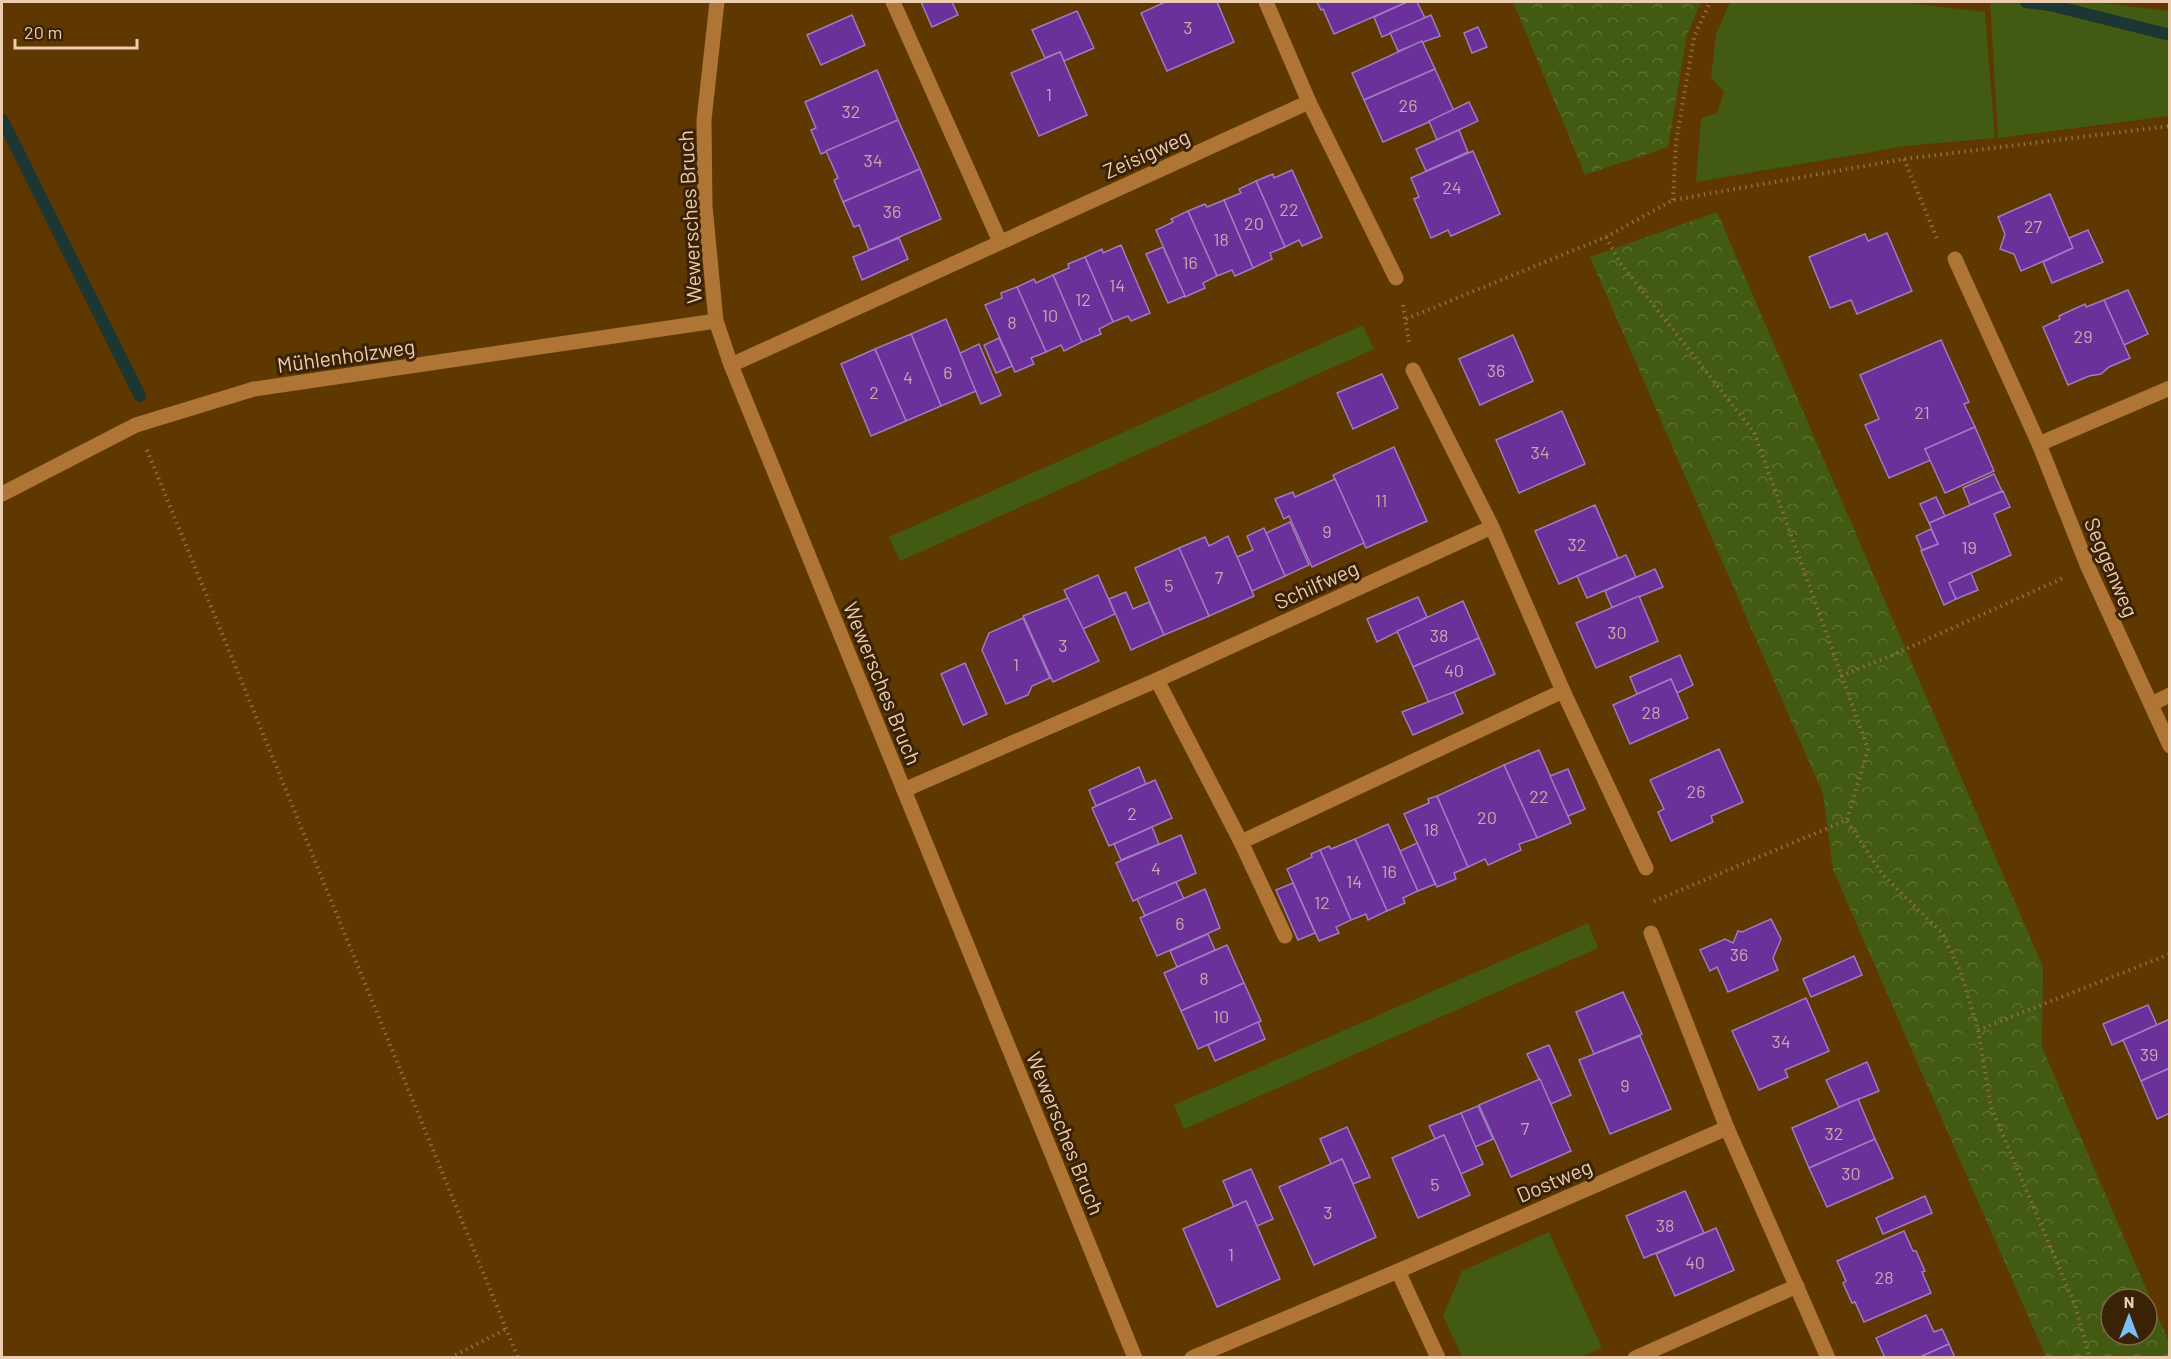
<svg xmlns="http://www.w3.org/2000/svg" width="2171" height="1359" font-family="Barlow,sans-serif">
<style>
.green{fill:#425a11}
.park{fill:url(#park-crowns);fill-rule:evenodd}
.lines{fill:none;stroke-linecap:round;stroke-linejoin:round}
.stream{stroke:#1b3633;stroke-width:12}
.building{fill:#6b3099;stroke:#9e7cc1;stroke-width:1.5}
.path{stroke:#916c3e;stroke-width:4;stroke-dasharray:1.5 4.5;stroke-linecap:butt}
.minor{stroke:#ae7535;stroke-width:15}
.labels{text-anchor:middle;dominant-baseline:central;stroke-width:6;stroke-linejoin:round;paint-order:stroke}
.number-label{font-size:18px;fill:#cca6aa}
.street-label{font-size:21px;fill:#eccdaf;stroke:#3a2207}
</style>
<defs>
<pattern id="park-crowns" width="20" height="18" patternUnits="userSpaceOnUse" patternTransform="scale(1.5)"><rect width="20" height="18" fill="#425a11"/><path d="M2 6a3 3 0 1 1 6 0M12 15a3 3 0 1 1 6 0" fill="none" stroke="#5d7031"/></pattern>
</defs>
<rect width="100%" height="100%" fill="#5f3700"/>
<g class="green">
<path d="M1730,2H1900L1985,12L1995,138L1906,146L1696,182L1701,118L1717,113L1724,92L1711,77L1716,34Z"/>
<path d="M1990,2H2095L2169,11V116L1998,138Z"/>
<path d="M1363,325L1374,349L900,561L889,537Z"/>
<path d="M1588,923L1598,948L1184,1129L1174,1105Z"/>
<path d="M1549,1232L1602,1348L1581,1357H1462L1443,1316L1462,1271Z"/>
</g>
<g class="park">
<path d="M1513,2H1701L1687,35L1668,147L1585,175Z"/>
<path d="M1717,212L2043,967L2042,1047L2169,1342V1357H2046L1833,870L1823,794L1590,257ZM2111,1299H2147V1335H2111Z"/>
</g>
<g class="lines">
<g class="stream">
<path d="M2026,2L2050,5L2170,35"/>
<path d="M2,119L140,396"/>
</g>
</g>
<g class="building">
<path d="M921,2H952L958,15L932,27Z"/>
<path d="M1165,2H1217L1234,42L1167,71L1141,13Z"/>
<path d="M1317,2H1404L1405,3L1334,34L1323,9L1321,10Z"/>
<path d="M1404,2H1417L1425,18L1382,37L1374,17L1405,3Z"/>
<path d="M1077,11L1094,48L1064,61L1060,52L1045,58L1032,30Z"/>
<path d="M852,15L865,45L821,65L807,35Z"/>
<path d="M1431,15L1440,36L1398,51L1390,33Z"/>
<path d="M1478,27L1487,47L1472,53L1464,33Z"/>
<path d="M1422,41L1435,69L1364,100L1352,73Z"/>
<path d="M1060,52L1087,115L1039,136L1011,73Z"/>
<path d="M1435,69L1454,111L1383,142L1364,100Z"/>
<path d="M877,70L898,120L821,154L811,130L816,128L805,102Z"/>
<path d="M1469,102L1478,121L1437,140L1429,121Z"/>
<path d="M898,120L920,169L843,202L834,180L838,178L826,151Z"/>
<path d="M1459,130L1468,152L1426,171L1416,149Z"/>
<path d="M1473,151L1500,214L1451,236L1448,230L1431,238L1414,199L1419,197L1411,178Z"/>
<path d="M920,169L941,219L869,250L859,225L854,227L843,202Z"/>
<path d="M1292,170L1322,237L1302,246L1299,240L1285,247L1256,181L1273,174L1274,178Z"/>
<path d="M1256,181L1285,247L1270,253L1272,259L1253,268L1224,200L1241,193L1239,189Z"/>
<path d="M2050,194L2073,248L2021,271L2014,254L2000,249L2005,234L1998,217Z"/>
<path d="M1224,200L1253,268L1235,276L1232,270L1217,276L1188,211L1205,204L1207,207Z"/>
<path d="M1188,211L1217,276L1203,283L1205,288L1185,297L1156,230L1173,222L1171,219Z"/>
<path d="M2088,230L2103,262L2052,283L2043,262L2073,248L2069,238Z"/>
<path d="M1887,233L1912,291L1857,314L1851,300L1830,308L1809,257L1865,234L1868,241Z"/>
<path d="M899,238L908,259L862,280L853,257Z"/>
<path d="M1121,245L1150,313L1131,321L1128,316L1113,322L1085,257L1102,249L1103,253Z"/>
<path d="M1163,247L1185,296L1168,303L1146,254Z"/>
<path d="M1085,257L1113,322L1099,329L1101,334L1082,342L1053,275L1069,268L1068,264Z"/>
<path d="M1053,275L1082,342L1064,351L1061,345L1046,352L1017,287L1034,279L1036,283Z"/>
<path d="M1017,287L1046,352L1031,358L1034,364L1015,372L985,305L1002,298L1001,293Z"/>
<path d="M2128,290L2148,334L2124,345L2104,300Z"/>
<path d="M2104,300L2130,358L2109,367L2101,374L2089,376L2068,385L2043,327L2060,319L2059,316L2085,304L2086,307Z"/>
<path d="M946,319L976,391L941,406L911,334Z"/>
<path d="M911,334L941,406L906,421L875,349Z"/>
<path d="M1513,335L1533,381L1480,405L1459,359Z"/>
<path d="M999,338L1012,366L996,373L984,345Z"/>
<path d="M1941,340L1969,402L1964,404L1975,427L1925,449L1931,460L1889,478L1865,425L1879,419L1860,375Z"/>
<path d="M979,344L1001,395L981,404L960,353Z"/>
<path d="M875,349L906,421L871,436L841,364Z"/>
<path d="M1382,374L1398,408L1353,429L1337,393Z"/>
<path d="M1562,411L1585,464L1519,493L1496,440Z"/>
<path d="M1975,427L1994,471L1945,493L1925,449Z"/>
<path d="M1394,447L1427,521L1366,548L1333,475Z"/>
<path d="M1994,474L2002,491L1970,505L1963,488Z"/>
<path d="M1335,479L1364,543L1312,567L1289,516L1284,519L1275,499L1293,492L1295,497Z"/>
<path d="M2003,491L2010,507L1994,514L2011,555L1949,583L1956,599L1944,605L1921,551L1938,544L1929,523Z"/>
<path d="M1936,497L1945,516L1929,523L1920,504Z"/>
<path d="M1595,505L1618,558L1559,584L1535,531Z"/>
<path d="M1290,522L1309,565L1285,576L1266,533Z"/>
<path d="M1264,528L1285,576L1252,591L1237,557L1253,550L1247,536Z"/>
<path d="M1931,529L1938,544L1922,550L1916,536Z"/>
<path d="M1228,536L1254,596L1209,616L1179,548L1205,537L1209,546Z"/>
<path d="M1179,548L1209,616L1164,635L1135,568Z"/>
<path d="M1626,555L1636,577L1587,598L1577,576Z"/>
<path d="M1655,569L1663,587L1612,608L1605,591Z"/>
<path d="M1971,573L1978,590L1956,599L1949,583Z"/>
<path d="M1098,575L1115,614L1083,629L1064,590Z"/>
<path d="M1126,592L1133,609L1149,602L1164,635L1131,650L1109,599Z"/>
<path d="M1639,596L1658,641L1596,668L1576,623Z"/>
<path d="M1418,597L1427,617L1377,642L1367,619Z"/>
<path d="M1068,598L1099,661L1053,682L1023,616Z"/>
<path d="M1463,601L1479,638L1413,667L1397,631Z"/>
<path d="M1023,618L1050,678L1032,686L1028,695L1006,704L982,650L989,633Z"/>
<path d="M1479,638L1495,674L1429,703L1413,667Z"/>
<path d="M1680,655L1693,685L1677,693L1671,679L1637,694L1630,677Z"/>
<path d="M965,663L987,714L963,725L941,674Z"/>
<path d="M1671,679L1688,718L1630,744L1613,705Z"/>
<path d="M1454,692L1463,713L1413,735L1402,712Z"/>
<path d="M1719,749L1743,802L1711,816L1713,822L1671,841L1658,812L1664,809L1650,780Z"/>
<path d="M1539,750L1571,823L1537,838L1504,765Z"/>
<path d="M1504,765L1537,838L1519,844L1521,850L1488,865L1485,859L1468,867L1437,796Z"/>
<path d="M1139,767L1146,784L1096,806L1089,790Z"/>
<path d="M1568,769L1585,809L1568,816L1550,776Z"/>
<path d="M1155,780L1172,818L1109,846L1092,808Z"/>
<path d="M1437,796L1468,867L1454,873L1456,879L1437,887L1404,814L1429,803L1428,799Z"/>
<path d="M1388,824L1418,891L1403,898L1405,903L1387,911L1355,839Z"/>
<path d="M1152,827L1159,844L1121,860L1114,844Z"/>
<path d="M1181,835L1196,873L1133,901L1116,863Z"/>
<path d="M1355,839L1387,911L1368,920L1366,914L1351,920L1320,850L1329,846L1331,849Z"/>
<path d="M1417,843L1435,884L1418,891L1400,851Z"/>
<path d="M1320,850L1351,920L1336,927L1339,933L1319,941L1287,869L1312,857L1311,854Z"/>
<path d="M1176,882L1184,899L1145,916L1137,899Z"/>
<path d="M1293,883L1315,933L1298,940L1276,890Z"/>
<path d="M1205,889L1220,928L1157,956L1140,918Z"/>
<path d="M1771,919L1781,939L1773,958L1778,970L1728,992L1717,967L1710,971L1700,950L1725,939L1733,943L1738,931L1742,932Z"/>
<path d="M1208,934L1215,950L1177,967L1170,951Z"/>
<path d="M1227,945L1244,983L1181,1011L1164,973Z"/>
<path d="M1854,956L1862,975L1811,997L1803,979Z"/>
<path d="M1244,983L1261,1021L1198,1049L1181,1011Z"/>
<path d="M1623,992L1642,1034L1594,1054L1576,1012Z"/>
<path d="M1806,998L1829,1051L1785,1070L1788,1077L1759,1090L1732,1031Z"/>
<path d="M2148,1005L2157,1025L2112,1045L2103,1024Z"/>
<path d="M2170,1019V1068L2141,1081L2123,1040Z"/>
<path d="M1258,1022L1265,1039L1215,1061L1208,1045Z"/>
<path d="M1640,1036L1671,1109L1610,1134L1579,1060Z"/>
<path d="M1549,1045L1571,1095L1551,1104L1527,1054Z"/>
<path d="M1867,1062L1879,1091L1839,1107L1826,1080Z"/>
<path d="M2170,1068V1113L2157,1119L2141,1081Z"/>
<path d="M1540,1079L1571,1151L1511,1177L1479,1105Z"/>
<path d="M1858,1099L1875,1139L1809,1168L1792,1128Z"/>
<path d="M1478,1106L1493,1139L1475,1147L1461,1113Z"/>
<path d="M1461,1113L1483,1164L1461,1174L1444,1135L1435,1139L1429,1126Z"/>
<path d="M1347,1127L1370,1177L1353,1184L1342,1159L1331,1164L1320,1139Z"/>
<path d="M1444,1135L1470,1195L1418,1218L1392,1158Z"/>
<path d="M1875,1139L1893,1178L1827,1207L1809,1168Z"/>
<path d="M1342,1159L1376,1237L1314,1265L1279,1187Z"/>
<path d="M1251,1169L1273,1219L1257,1226L1246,1201L1234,1207L1223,1181Z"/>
<path d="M1685,1191L1704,1233L1644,1258L1626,1216Z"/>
<path d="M1925,1196L1932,1213L1883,1234L1876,1218Z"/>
<path d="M1246,1201L1280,1279L1217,1307L1183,1229Z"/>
<path d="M1716,1228L1734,1270L1675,1296L1656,1254Z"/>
<path d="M1904,1231L1913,1251H1916L1925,1271L1922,1272L1931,1293L1864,1322L1855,1302L1852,1303L1843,1283L1846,1281L1837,1261Z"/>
<path d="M1926,1315L1934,1332L1942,1329L1949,1344L1918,1358H1885L1876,1338Z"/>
<path d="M1949,1344L1955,1358H1918Z"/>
</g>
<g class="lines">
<g class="path">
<path d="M1904,159L1937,239"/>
<path d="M1673,200L1676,142L1694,37L1710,2"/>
<path d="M1606,237L1621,264L1754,432L1868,749L1847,820L1650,903"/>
<path d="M1403,305L1409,342"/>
<path d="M1406,319L1606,237L1673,200L1904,159L2170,126"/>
<path d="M147,450L518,1358"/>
<path d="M1841,676L1895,654L2063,578"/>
<path d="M1847,821L1883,875L1942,933L1961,973L1978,1030L1991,1107L2075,1305L2090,1358"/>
<path d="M1978,1030L2170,954"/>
<path d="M450,1358L506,1329"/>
</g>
<g class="minor">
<path d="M717,2L704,120L705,206L716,321L731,365L1135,1358"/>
<path d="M893,2L1000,242"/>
<path d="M1266,2L1309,102L1396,278"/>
<path d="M1955,259L2039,444L2088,567L2170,746"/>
<path d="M731,365L1309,102"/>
<path d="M1413,370L1492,527L1563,691L1646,868"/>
<path d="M2039,444L2170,388"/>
<path d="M2,494L136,425L254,389L716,321"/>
<path d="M1157,680L1241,842L1285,936"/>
<path d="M2151,704L2170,695"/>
<path d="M904,790L1157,680L1492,527"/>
<path d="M1241,842L1563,691"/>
<path d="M1651,933L1727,1128L1828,1358"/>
<path d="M1398,1271L1438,1358"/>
<path d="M1192,1358L1398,1271L1727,1128"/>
<path d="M1635,1358L1797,1286"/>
</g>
</g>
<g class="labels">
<g class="number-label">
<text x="1188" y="27">3</text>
<text x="1049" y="94">1</text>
<text x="1408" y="105">26</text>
<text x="851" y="111">32</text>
<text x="873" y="160">34</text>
<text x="1452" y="187">24</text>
<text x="1289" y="209">22</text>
<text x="892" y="211">36</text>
<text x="1254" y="223">20</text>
<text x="2033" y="226">27</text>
<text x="1221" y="239">18</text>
<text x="1190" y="262">16</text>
<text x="1117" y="285">14</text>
<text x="1083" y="299">12</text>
<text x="1050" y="315">10</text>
<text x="1012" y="322">8</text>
<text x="2083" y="336">29</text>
<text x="1496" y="370">36</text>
<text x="948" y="372">6</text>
<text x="908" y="377">4</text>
<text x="874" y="392">2</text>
<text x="1922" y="412">21</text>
<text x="1540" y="452">34</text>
<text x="1381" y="500">11</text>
<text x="1327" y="531">9</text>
<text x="1577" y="544">32</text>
<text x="1969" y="547">19</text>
<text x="1219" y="577">7</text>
<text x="1169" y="585">5</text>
<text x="1617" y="632">30</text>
<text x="1439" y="635">38</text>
<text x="1063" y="645">3</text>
<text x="1016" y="664">1</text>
<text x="1454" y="670">40</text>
<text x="1651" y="712">28</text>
<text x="1696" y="791">26</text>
<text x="1539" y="796">22</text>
<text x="1132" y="813">2</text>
<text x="1487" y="817">20</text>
<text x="1431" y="829">18</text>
<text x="1156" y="868">4</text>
<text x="1389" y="871">16</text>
<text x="1354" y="881">14</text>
<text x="1322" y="902">12</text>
<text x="1180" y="923">6</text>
<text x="1739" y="954">36</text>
<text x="1204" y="978">8</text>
<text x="1221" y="1016">10</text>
<text x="1781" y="1041">34</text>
<text x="2149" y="1054">39</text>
<text x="1625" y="1085">9</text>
<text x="1525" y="1128">7</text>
<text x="1834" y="1133">32</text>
<text x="1851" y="1173">30</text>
<text x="1435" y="1184">5</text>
<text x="1328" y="1212">3</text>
<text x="1665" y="1225">38</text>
<text x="1231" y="1254">1</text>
<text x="1695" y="1262">40</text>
<text x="1884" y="1277">28</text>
</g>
<g class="street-label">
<text transform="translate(1146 153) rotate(-24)">Zeisigweg</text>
<text transform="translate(689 217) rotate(-93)">Wewersches Bruch</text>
<text transform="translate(346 355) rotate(-8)">Mühlenholzweg</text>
<text transform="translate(2112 567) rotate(67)">Seggenweg</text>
<text transform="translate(1316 584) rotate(-24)">Schilfweg</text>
<text transform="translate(883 683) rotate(68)">Wewersches Bruch</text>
<text transform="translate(1066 1133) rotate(68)">Wewersches Bruch</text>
<text transform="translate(1554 1180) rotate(-23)">Dostweg</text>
</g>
</g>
<rect width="2171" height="1359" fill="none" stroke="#eccdaf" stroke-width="6"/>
<g transform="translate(2129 1317)"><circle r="28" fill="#3a2207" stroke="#81664a" stroke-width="1.5"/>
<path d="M0-4.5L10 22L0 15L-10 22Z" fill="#7cbef9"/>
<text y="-9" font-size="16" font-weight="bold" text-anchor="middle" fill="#eccdaf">N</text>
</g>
<path d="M15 39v9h122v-9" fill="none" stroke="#eccdaf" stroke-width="3"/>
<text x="24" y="39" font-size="18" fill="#eccdaf" stroke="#3a2207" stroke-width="4.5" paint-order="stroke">20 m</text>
</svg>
